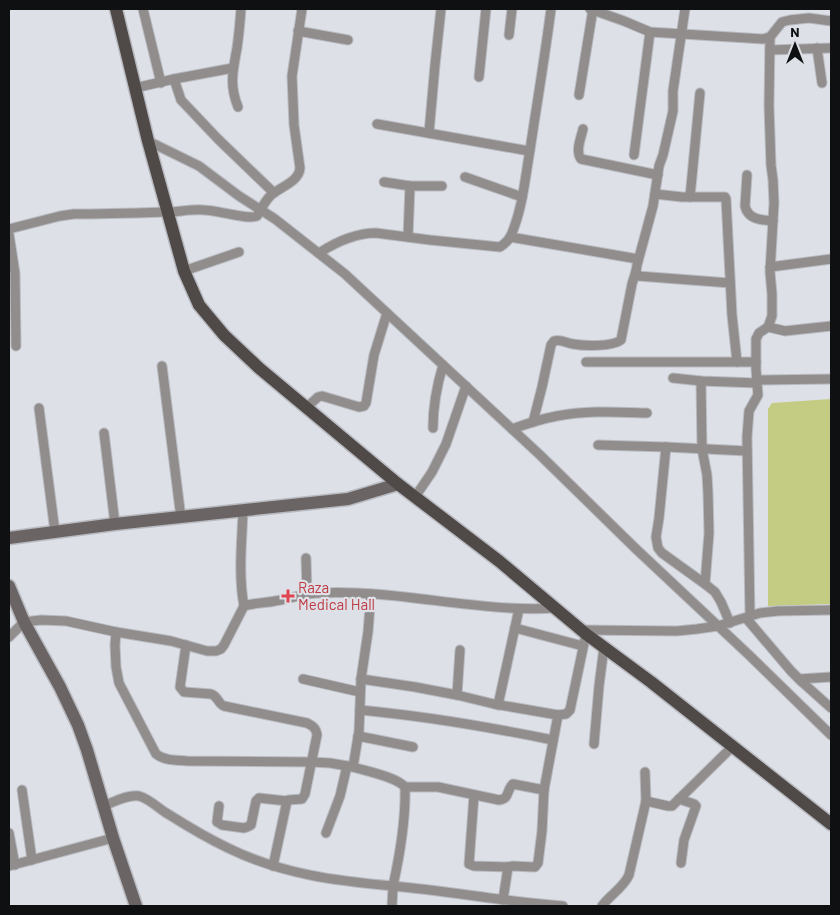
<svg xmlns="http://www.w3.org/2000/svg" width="840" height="915" font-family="Barlow,sans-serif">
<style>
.green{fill:#c4cb82}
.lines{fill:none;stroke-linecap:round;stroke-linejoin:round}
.street-casing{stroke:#b9bbc1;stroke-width:11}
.secondary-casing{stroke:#b9bbc1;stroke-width:15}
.primary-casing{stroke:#b9bbc1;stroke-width:15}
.street{stroke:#908d8c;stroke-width:9}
.secondary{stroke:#6a6564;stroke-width:12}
.primary{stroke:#4f4948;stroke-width:12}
.health-dot{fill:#e0444e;stroke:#dee0e7;stroke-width:2}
.labels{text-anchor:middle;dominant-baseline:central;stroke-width:4.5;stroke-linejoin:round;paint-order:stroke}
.health-label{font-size:15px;fill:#be3a42;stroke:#dee0e7;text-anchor:start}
</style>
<rect width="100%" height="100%" fill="#dee0e7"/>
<path class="green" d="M831,399V604L768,606V409L772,403Z"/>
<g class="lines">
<defs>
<g id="street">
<path d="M143,9L161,83"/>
<path d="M590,9L624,21L650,32L763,39L770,37L782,22L790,20L809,18L831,21"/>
<path d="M685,9L673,91V111L663,155L659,166L653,206L637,265L636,271L638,276L730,283"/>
<path d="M298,31L348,40"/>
<path d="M509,35L512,9"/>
<path d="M817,48L822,83"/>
<path d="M770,50L831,48"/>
<path d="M479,77L486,9"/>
<path d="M174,79L181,100L218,139L274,193"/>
<path d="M135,88L174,79L233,68"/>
<path d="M579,95L593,9"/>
<path d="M238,107C229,85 233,70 237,48C239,35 240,22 241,9"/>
<path d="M377,124L529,151"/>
<path d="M583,129C581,138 575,151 581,159L658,175"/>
<path d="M429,133L435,65L441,9"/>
<path d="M148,141L199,166L239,196L275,219L345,274L540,455L635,548L749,655L831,735"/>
<path d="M634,155L650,32"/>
<path d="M747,175L745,206C748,220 762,220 773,221"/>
<path d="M465,177L522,197"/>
<path d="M384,182L410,186H442"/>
<path d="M655,194L682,197H725L726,199L732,315L737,362"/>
<path d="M690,197L700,93"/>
<path d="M9,229L60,216L74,214C104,214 135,213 166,212C178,212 191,209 204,210C216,210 248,220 257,216C261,209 265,201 271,195C280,187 299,182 300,168L294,125L292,76L302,9"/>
<path d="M9,234L15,273L16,346"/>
<path d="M408,237L410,186"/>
<path d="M510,237L638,259"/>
<path d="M319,253C336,242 355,233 376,233L430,240L500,247C506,243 510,239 512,233C523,206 525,178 530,150C537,103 545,56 551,9"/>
<path d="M770,267L831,259"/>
<path d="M184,271L239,252"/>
<path d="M768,327L785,331L831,326"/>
<path d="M586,362H756"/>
<path d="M162,366L181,518"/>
<path d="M673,378L701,381L757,383"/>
<path d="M757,380L831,379"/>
<path d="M701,381L702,449L707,475L708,493L709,533L705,584"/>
<path d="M39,408L55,532"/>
<path d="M306,408L318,397L322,396L359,407L364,406L366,403L374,355L387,313"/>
<path d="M533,422L542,387L551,345L554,341C561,339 566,343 573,344C584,346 612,347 621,340L632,284L636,271"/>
<path d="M433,428C433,407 437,385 443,365"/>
<path d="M512,429C526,424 541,419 557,416C586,410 617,412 647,413"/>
<path d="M104,433L115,524"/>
<path d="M598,445L666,447L747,451"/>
<path d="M666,447L659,518L656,537L658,548L662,553L705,584L715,592L721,602L730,623"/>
<path d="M415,497L432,472L446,444L466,386"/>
<path d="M243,510C242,541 238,574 244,606"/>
<path d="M306,558L307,593"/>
<path d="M371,594L368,632L361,679L359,731L353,767C366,771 397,777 405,787C406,821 400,854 393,886C450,891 506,902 563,906"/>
<path d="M750,616L747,437L749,411L758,395L756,369V339L759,333L768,327L772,316V294L770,272L774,203L773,180L771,165L769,106L770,37"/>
<path d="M746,618L791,671L802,682L831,708"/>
<path d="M515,628L583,646"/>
<path d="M582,630L677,631L697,629L718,626L760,613L778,611L831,610"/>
<path d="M116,632L115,645L116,667L119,683L156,754C165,761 176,760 187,761L311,762L330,763L353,767"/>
<path d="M9,637L24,622L41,620L66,621L116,632L171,641L207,651H216L221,649L224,645L244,606C254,603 265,603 275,601C290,599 304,593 319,593C399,589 477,613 556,608"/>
<path d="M186,645L180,687L184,692L211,694C218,696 218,704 224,706L307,723C313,726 316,728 317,735L305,794L302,799L288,800L287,801L273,866"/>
<path d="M303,679L360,692"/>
<path d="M361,679L415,687L457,695L494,704L558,715L544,790L542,831L538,863L535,867H533L513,866L508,867L503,900"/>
<path d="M799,679L831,677"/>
<path d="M457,695L460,650"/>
<path d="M498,705L519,609"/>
<path d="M360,710C425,716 489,727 553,740"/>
<path d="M558,715L566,714L570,710L586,634"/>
<path d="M358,736L413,747"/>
<path d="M594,744L599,686L604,647"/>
<path d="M405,787H438L499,800C510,799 506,790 513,784L544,790"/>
<path d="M22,790L32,860"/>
<path d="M474,795L469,864L474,866L508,867"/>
<path d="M679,799L694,804L696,806L684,840L681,863"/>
<path d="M646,801L668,806H672L733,746"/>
<path d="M103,806C114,802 128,794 139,796C150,799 159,809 168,814C187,826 207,838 228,848C281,874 336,881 393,886L392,906"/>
<path d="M219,806L217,822L222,825L244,828L247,827L251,825L256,801L259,798L287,801"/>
<path d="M9,833L15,865"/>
<path d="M326,833L340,796L347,766"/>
<path d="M9,866L113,838"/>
<path d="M602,906C610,895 624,887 629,875L646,801L645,772"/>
</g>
<g id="secondary">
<path d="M9,538L115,524L348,499L398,484"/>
<path d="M9,586L24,622L60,687L78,725L87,750L113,838L136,906"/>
</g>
<path id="primary" d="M116,9L148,141L184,271L199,305L224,335L259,368L398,484L499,561L586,634L651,682L831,824"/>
</defs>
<use href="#street" class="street-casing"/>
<use href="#secondary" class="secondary-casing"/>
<use href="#primary" class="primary-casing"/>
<use href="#street" class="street"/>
<use href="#secondary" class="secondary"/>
<use href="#primary" class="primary"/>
</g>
<path class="health-dot" d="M285.5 588.5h5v5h5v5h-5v5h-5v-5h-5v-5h5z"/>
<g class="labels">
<g class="health-label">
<text x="298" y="587">Raza<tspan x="298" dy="17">Medical Hall</tspan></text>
</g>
</g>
<rect width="840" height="915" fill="none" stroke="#0f1012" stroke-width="20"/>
<g transform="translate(795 45)" stroke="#dee0e7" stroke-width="4" paint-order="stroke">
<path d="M0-4L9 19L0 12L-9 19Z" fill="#0f1012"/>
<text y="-8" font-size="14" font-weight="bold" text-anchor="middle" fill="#0f1012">N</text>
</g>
</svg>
